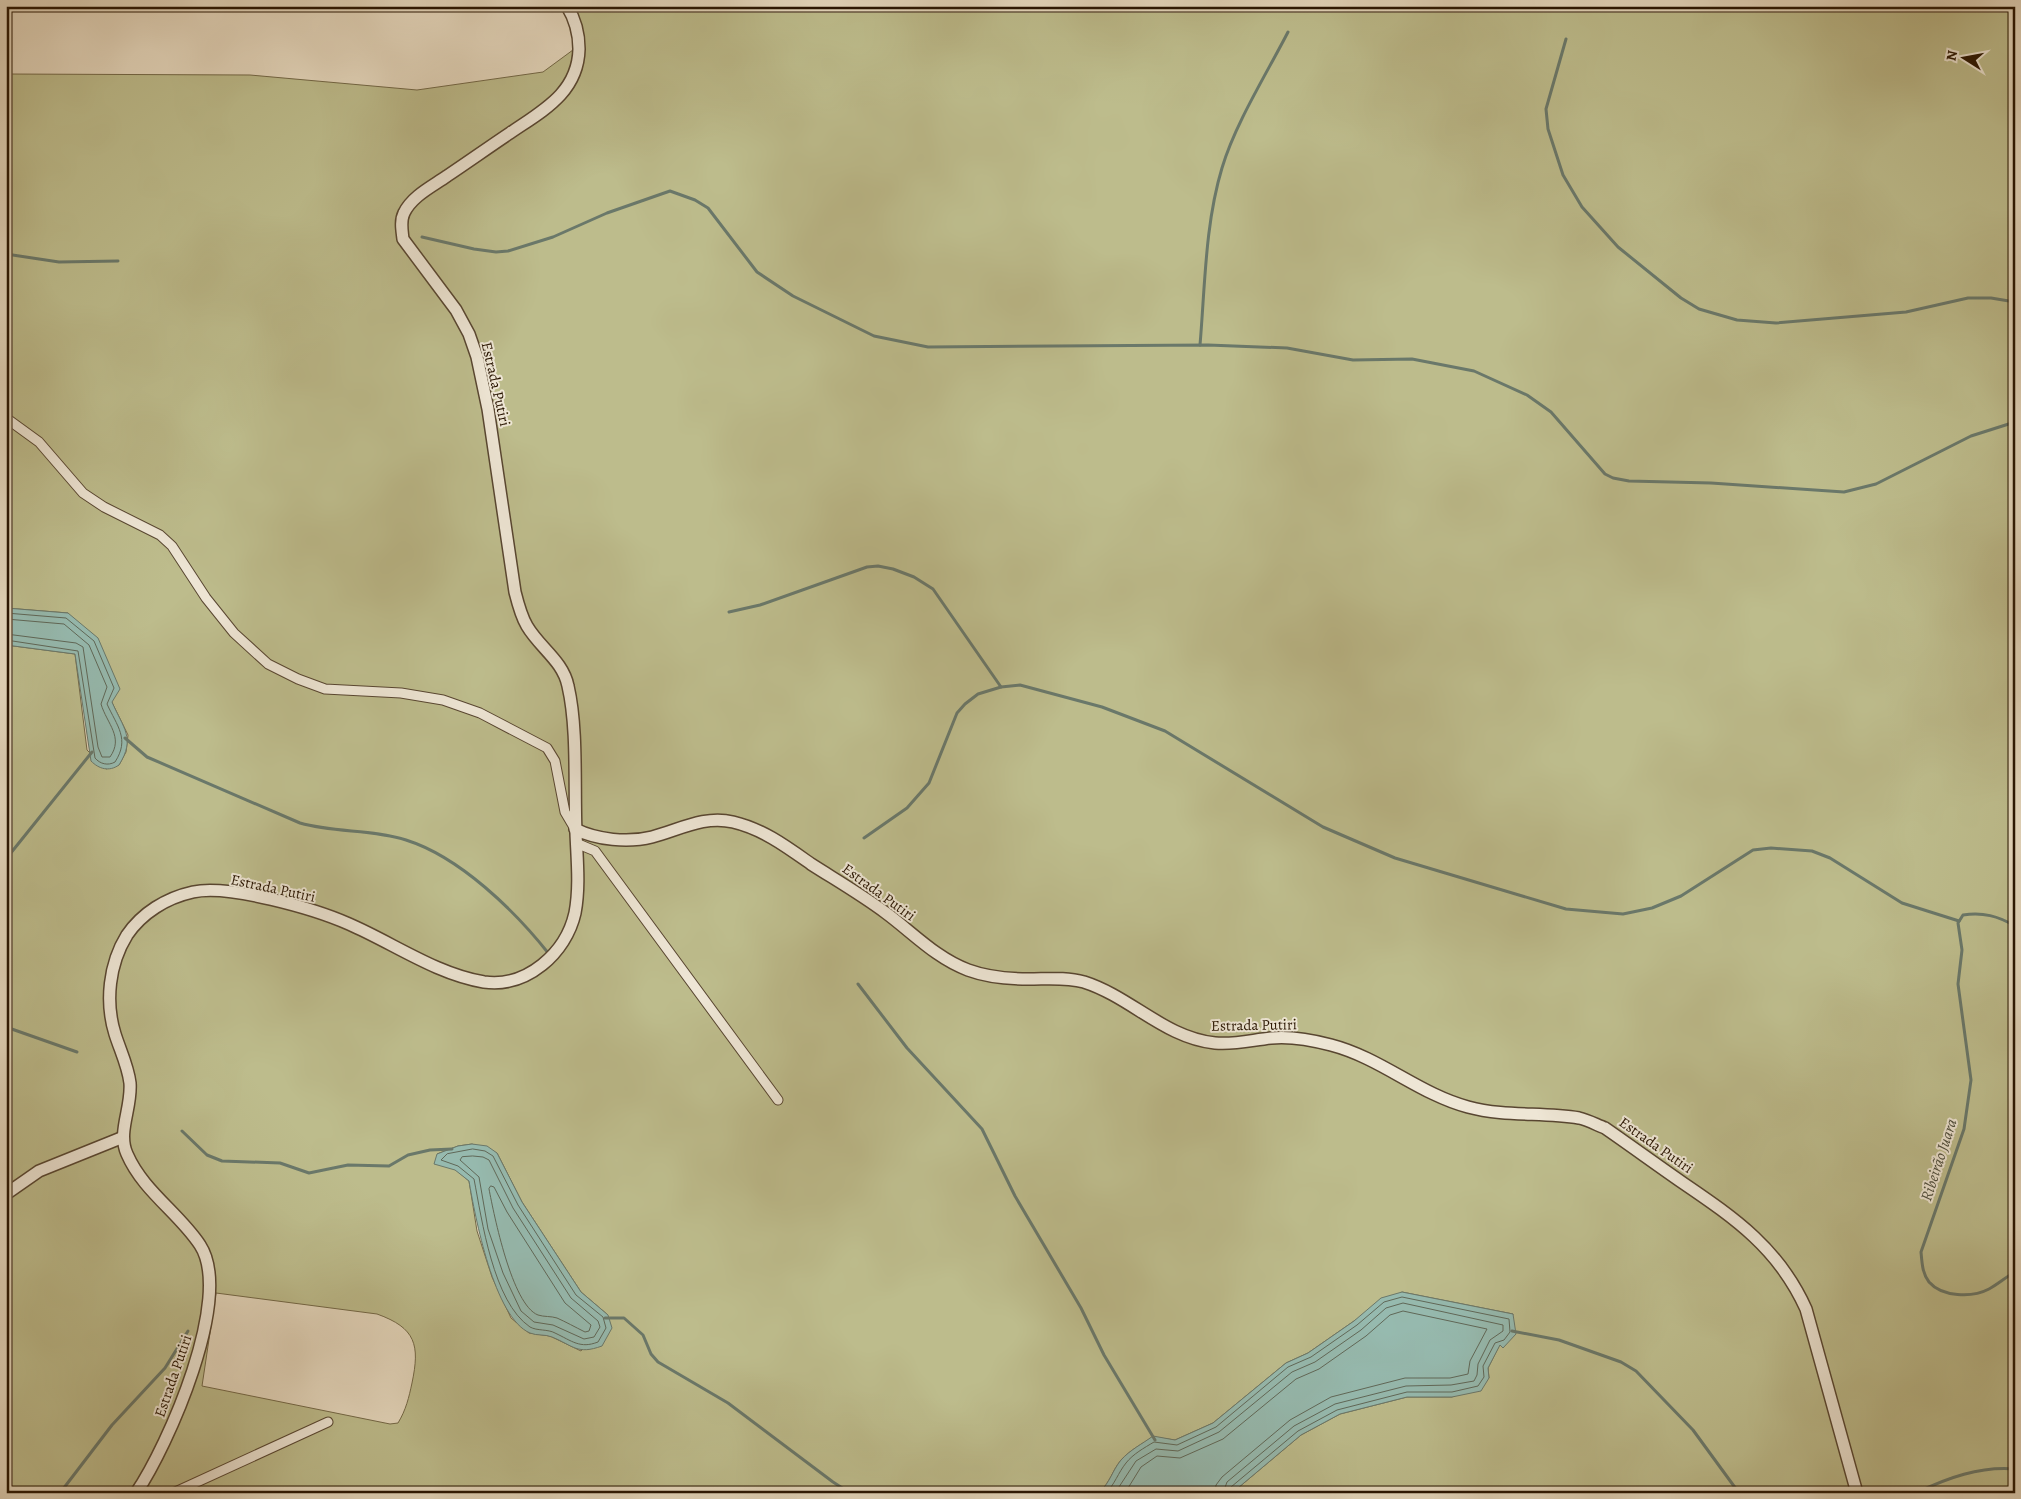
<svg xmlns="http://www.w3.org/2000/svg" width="2021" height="1499" font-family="Alegreya,serif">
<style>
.green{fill:#bdbc8c;stroke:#736847;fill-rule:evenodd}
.water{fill:#96baaf;stroke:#6a786a}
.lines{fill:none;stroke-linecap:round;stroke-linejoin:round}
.shore{stroke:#606858;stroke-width:1}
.stream{stroke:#6a786a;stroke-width:3}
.minor-casing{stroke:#584631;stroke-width:11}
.tertiary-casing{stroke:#584631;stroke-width:14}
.minor{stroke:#eee6d5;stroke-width:9}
.tertiary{stroke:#eee6d5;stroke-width:11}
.labels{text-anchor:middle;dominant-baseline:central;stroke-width:4;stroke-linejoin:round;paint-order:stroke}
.street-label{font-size:15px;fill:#291502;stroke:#eee6d5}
.water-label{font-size:16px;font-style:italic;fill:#4f4f3f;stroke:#eee6d5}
</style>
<rect width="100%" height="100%" fill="#e5d8be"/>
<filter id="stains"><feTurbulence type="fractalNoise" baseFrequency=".004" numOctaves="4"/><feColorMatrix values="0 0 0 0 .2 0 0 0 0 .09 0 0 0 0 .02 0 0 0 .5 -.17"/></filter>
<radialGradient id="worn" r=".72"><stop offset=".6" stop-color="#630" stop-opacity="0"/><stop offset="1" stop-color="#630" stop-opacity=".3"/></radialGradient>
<path class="green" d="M565,6H2015V1493H1232L1301,1435L1340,1414L1407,1397H1452L1489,1378L1488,1368L1500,1344L1503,1347L1513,1314L1402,1292L1354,1321L1308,1353L1286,1363L1213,1423L1175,1440L1153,1437C1142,1444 1130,1450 1121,1460C1112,1471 1111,1481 1099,1493H6V645L75,654L87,750L106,769L119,765L126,752L128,735L68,613L6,608V74L250,75L417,90L543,72L577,47ZM472,1144L497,1153L522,1202L581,1292L608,1315L581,1351L550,1336L529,1333L511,1318L492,1277L477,1231L469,1181L437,1154L458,1146ZM216,1293L377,1314C416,1328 420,1345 412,1383C409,1397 406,1410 398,1423L390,1424L202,1386Z"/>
<g class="water">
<path d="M6,608L68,613L98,638L120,689L112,702C123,728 136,738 119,765C109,772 99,769 91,761L75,654L6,645Z"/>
<path d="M472,1144L487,1146L497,1153L522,1202L581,1292L608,1315L612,1328L602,1346C577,1355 574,1346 552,1337C545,1334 537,1336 530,1333C494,1318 475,1216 469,1181L455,1170L434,1164L437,1154L458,1146Z"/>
<path d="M1402,1292L1513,1314L1516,1334L1503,1348L1500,1345L1488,1368L1489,1378L1481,1391L1452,1397H1407L1340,1414L1301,1435L1232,1493H1099C1111,1481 1112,1471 1121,1460C1130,1450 1142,1444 1153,1436L1175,1440L1213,1423L1286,1363L1308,1353L1354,1321L1381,1298Z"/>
</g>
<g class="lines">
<g class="shore">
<path d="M6,613L66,618L94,641L114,688L107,704C117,726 130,739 115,762C108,766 100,764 95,758L78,651L6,640"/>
<path d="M6,619L64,624L89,645L107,687L101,704C107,724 124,737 110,757H102L98,747L83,647L76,643L6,634"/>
<path d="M473,1149L485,1151L493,1156L518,1205L576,1295L603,1317L606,1328L598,1342C580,1349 572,1341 555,1333C548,1329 537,1331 530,1327C493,1302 482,1220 474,1179L458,1166L441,1160L447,1154Z"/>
<path d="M473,1156L483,1157L489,1160L513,1208L571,1298L598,1321L600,1327L594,1337L584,1339L553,1325L534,1322L521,1311L503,1273L488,1229L479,1177L460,1160L462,1157Z"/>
<path d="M491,1186L494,1187L507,1212L565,1303L591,1325L589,1331L585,1332C575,1327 566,1322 557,1318C551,1316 544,1317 538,1315C512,1305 494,1215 489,1189Z"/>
<path d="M1106,1493C1115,1484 1118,1473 1126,1463C1133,1454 1144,1448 1154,1442L1177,1445L1216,1427L1288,1367L1311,1357L1357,1325L1384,1302L1402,1297L1509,1319L1510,1332L1504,1340L1495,1343L1483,1366L1484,1377L1478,1386L1452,1392H1407L1337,1410L1298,1431L1231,1487L1229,1493"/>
<path d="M1115,1493L1136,1461L1156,1449L1178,1451L1219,1432L1292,1372L1315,1362L1361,1330L1386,1308L1403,1303L1503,1325V1331L1490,1340L1478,1364L1477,1375L1474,1381L1451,1385L1406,1386L1335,1404L1294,1426L1227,1482L1223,1493"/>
<path d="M1125,1493L1141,1467L1157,1456L1180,1458L1223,1439L1296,1379L1319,1369L1366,1336L1390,1315L1403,1311L1487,1329L1470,1361L1468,1374L1450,1378H1405L1331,1397L1290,1420L1222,1477L1216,1485L1215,1493"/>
</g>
<g class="stream">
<path d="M1566,39L1546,109L1548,129L1563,175L1582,207L1618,247L1681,298L1699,309L1737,320L1776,323L1906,312L1968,298H1991L2015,302"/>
<path d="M422,237L474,249L496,252L508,251L553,237L607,213L670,191L695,200L708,208L757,272L793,296L874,336L928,347L1208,345L1287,348L1353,360L1412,359L1474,371L1527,395L1551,412L1605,474L1613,478L1629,481L1711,483L1844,492L1876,484L1971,436L2015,422"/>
<path d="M6,254L59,262L118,261"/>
<path d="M1200,345C1205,287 1205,224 1222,168C1235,124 1267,73 1288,32"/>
<path d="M729,612L760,605L867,567L878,566L893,569L914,577L933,589L1001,687"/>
<path d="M125,738L147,757L300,823C335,833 372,829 406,840C460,857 515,911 549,954"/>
<path d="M864,838L907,808L929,783L957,713L965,704L978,694L1001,687L1020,685L1102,707L1165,731L1323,827L1395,858L1566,909L1623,914L1652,908L1681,896L1753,850L1771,848L1812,851L1830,858L1902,903L1959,921"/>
<path d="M6,859L92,752"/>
<path d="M2015,926C1998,916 1983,912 1963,915L1958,923L1962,950L1958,984L1971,1080L1964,1129L1921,1252C1922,1262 1922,1273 1929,1282C1942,1297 1972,1298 1989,1289C1998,1284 2006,1277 2015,1272"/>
<path d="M858,984L907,1048L982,1129L1015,1196L1081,1308L1104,1355L1155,1440"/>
<path d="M6,1027L77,1052"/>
<path d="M182,1131L207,1155L222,1161L280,1163L309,1173L348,1165L389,1166L408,1155L430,1150L452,1149"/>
<path d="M605,1318H624L643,1335L651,1354L658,1362L728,1403L833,1482L850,1493"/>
<path d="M1512,1331L1559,1340L1621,1362L1636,1371L1693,1430L1739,1493"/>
<path d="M60,1493L112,1425L165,1368L188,1331"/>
<path d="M1916,1493C1947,1478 1980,1466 2015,1469"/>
</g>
<defs>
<g id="minor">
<path d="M6,418L39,442L83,493L104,507L160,535L172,546L206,598L234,633L268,664L298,679L325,689L401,693L443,700L480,713L547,748L555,761L565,812L575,829"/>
<path d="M576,843L595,851L778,1100"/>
<path d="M173,1493L328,1422"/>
</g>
<g id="tertiary">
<path d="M575,829C597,840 628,843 652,837C679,830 704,815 733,822C763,829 787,847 811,864C836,880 862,895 886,913C913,933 936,958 968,970C987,977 1009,979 1029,979C1047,979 1066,977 1084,982C1131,997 1165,1038 1215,1043C1234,1045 1252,1040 1271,1038C1290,1036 1312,1040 1331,1045C1381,1058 1419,1094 1468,1107C1505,1117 1542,1112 1579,1118C1588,1120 1597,1125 1605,1128C1631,1146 1657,1165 1683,1183C1736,1219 1779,1249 1806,1309L1857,1493"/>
<path d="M6,1194L39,1171L121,1138"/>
<path d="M136,1493C168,1446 234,1297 200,1245C179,1213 143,1191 127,1154C117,1132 132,1108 130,1083C128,1066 120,1050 115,1034C105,1002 109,964 127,935C142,913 166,898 193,892C229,884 315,909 349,924C393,943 436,974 484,982C527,988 566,953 575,913C580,887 577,859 576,833C574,788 578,729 568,686C563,661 540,648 527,626C521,616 518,604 515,592L488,409L477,357L469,334L456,310L403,239C402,230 400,221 404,213C412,196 433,186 447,176C468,162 489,147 510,133C542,111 578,93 579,49C579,34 575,19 567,6"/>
</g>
</defs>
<use href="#minor" class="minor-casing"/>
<use href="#tertiary" class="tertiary-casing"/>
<use href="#minor" class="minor"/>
<use href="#tertiary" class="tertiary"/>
</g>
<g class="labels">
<g class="street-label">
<text transform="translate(496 384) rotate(77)">Estrada Putiri</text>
<text transform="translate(273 888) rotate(12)">Estrada Putiri</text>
<text transform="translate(879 892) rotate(36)">Estrada Putiri</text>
<text transform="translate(1254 1025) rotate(-1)">Estrada Putiri</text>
<text transform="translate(1656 1145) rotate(35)">Estrada Putiri</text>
<text transform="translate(173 1376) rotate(-71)">Estrada Putiri</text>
</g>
<g class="water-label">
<text transform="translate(1939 1160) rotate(-72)">Ribeirão Juara</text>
</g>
</g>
<rect width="2021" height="1499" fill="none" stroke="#e5d8be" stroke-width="25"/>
<rect x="8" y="8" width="2006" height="1484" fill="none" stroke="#291502" stroke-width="2.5"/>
<rect x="12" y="12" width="1996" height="1474" fill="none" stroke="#291502"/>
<g transform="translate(1964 58) rotate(281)" stroke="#eee6d5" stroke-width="4" paint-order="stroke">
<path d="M0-4L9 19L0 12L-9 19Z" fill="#291502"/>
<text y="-8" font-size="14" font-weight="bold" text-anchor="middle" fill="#291502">N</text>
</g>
<rect width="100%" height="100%" filter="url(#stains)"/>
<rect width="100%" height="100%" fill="url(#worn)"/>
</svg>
